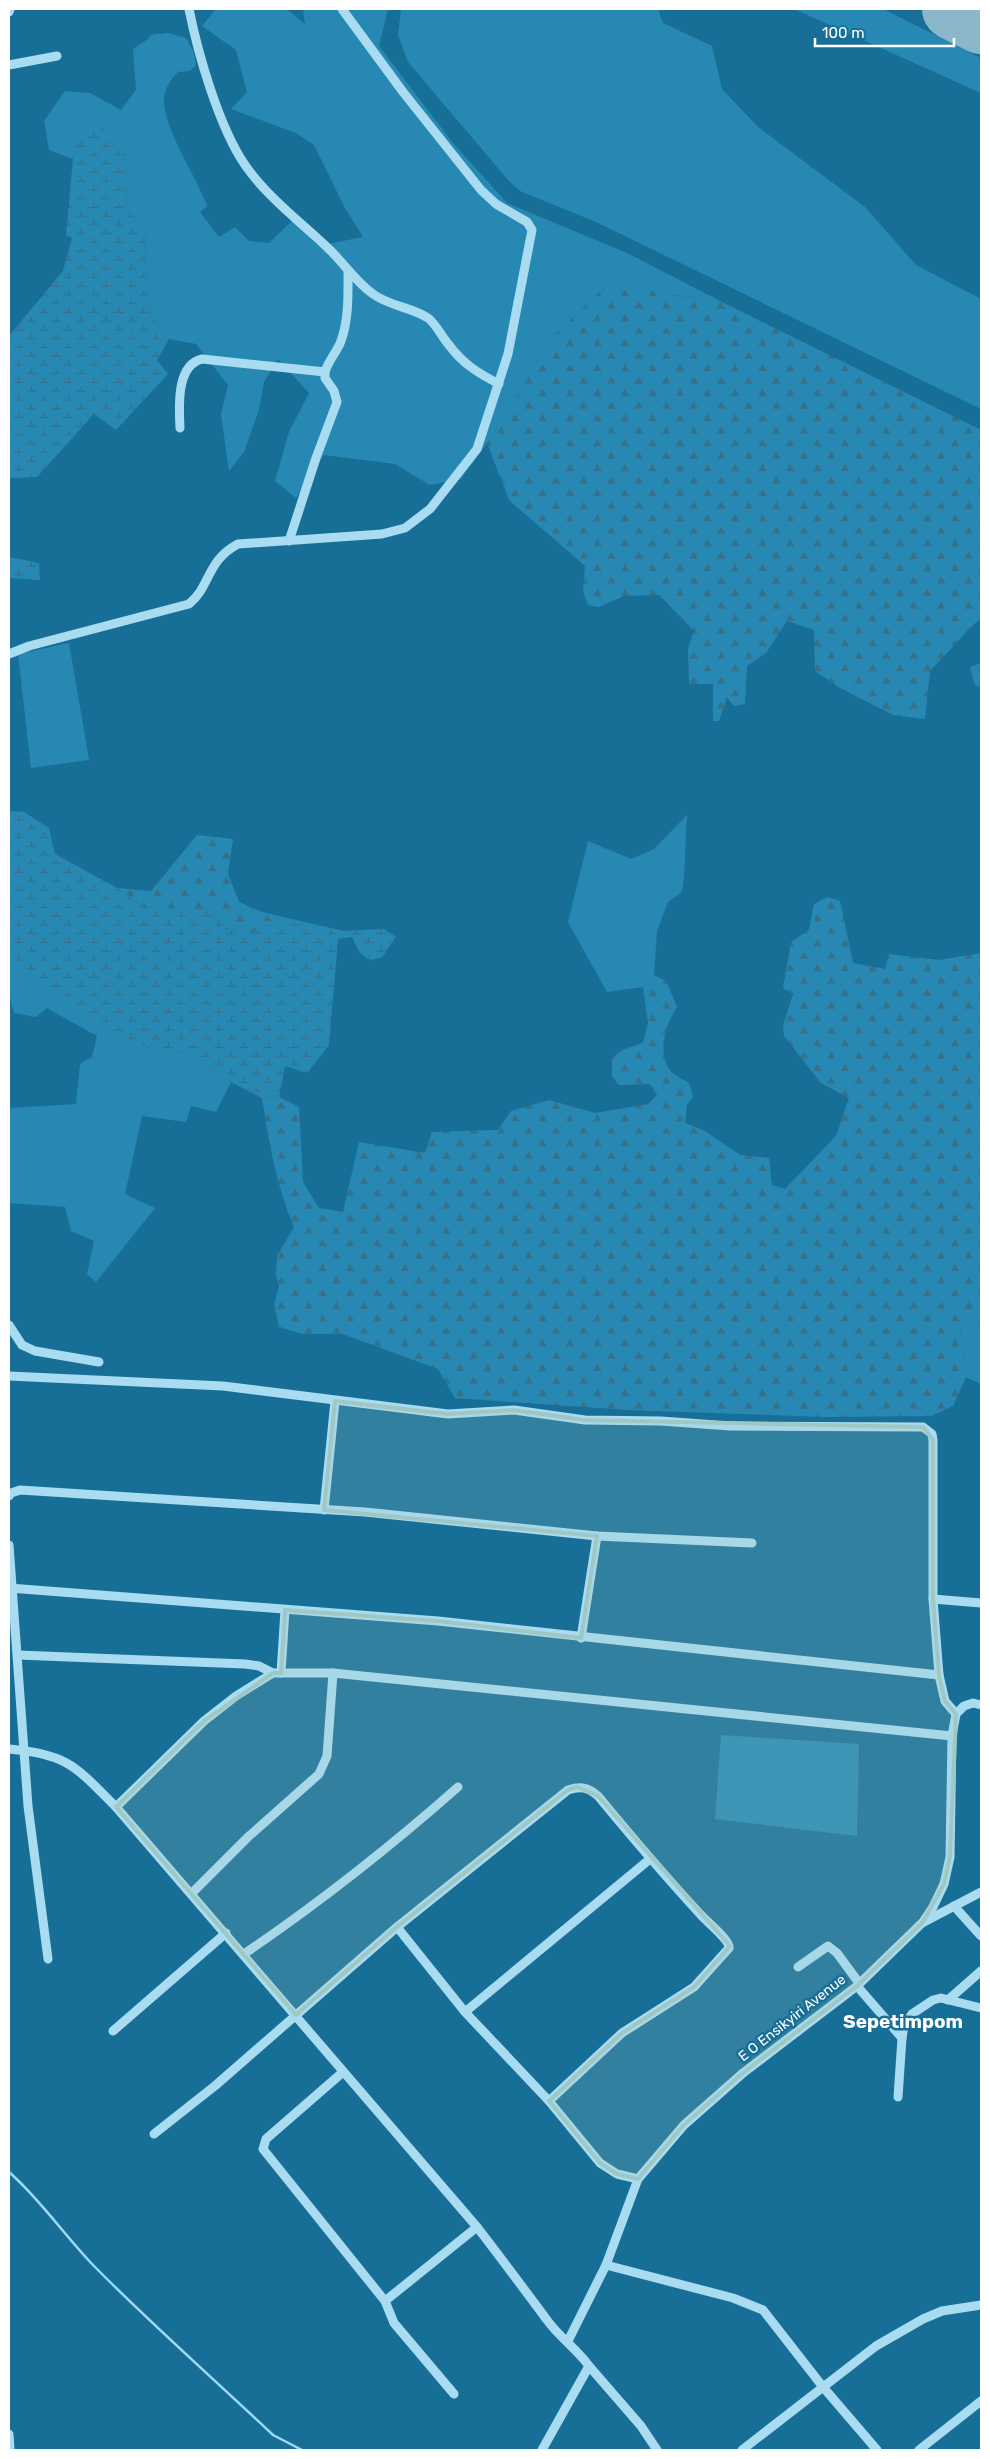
<svg xmlns="http://www.w3.org/2000/svg" width="990" height="2459" font-family="Rubik,sans-serif">
<style>
.grass{fill:#2789b3}
.forest{fill:url(#forest-firs)}
.wetland{fill:url(#wetland-marsh)}
.lines{fill:none;stroke-linecap:round;stroke-linejoin:round}
.stream{stroke:#9ddbf3;stroke-width:2.5}
.runway{stroke:#8bb7cb;stroke-width:62}
.minor{stroke:#aadcf1;stroke-width:9}
.marked{fill:#9fc8c5;fill-opacity:0.2;stroke:#9fc8c5;stroke-width:4;stroke-linejoin:round}
.labels{text-anchor:middle;dominant-baseline:central;stroke-width:5;stroke-linejoin:round;paint-order:stroke}
.street-label{font-size:14px;fill:#fff;stroke:#176f97}
.district-label{font-size:19px;font-weight:bold;fill:#fff;stroke:#176f97}
</style>
<defs>
<pattern id="forest-firs" width="22" height="20" patternUnits="userSpaceOnUse" patternTransform="scale(1.25)"><rect width="22" height="20" fill="#2789b3"/><path d="M5 1l3.5 6h-7zM16 11l3.5 6h-7z" fill="#36718a"/></pattern>
<pattern id="wetland-marsh" width="20" height="14" patternUnits="userSpaceOnUse" patternTransform="scale(1.25)"><rect width="20" height="14" fill="#2789b3"/><path d="M1 5h8M5 5V1M11 12h8M15 12V8" fill="none" stroke="#36718a"/></pattern>
</defs>
<rect width="100%" height="100%" fill="#176f97"/>
<g class="grass">
<path d="M216,9H286L305,24L303,9H388L379,46L453,143L507,203L629,254L722,302L607,285L553,337L487,443L461,479L430,485L395,464L324,455L296,498L275,481L289,432L309,393L278,359L264,382L259,410L244,452L229,471L221,414L228,385L196,344L169,339L153,319L147,300L145,230L127,210L124,146L79,132L73,159L49,150L44,121L65,91L90,93L121,110L136,90L133,49L148,39L151,35L167,33L186,38L194,53L196,65L190,71L178,72C171,79 164,89 164,99C163,129 197,177 207,206L200,212L219,237L235,227L249,241L269,243L293,220L318,246L363,237L345,208L314,145L296,133L231,109L247,92L236,50L202,26Z"/>
<path d="M401,9H658L663,23L712,46L722,89L758,127L865,207L916,265L981,299V409L596,222L520,191L508,180L408,62L398,35Z"/>
<path d="M794,9H883L981,58V93Z"/>
<path d="M69,643L89,760L31,768L18,654Z"/>
<path d="M687,815C685,841 686,866 682,892L668,902L657,931L654,975L643,987L607,992L568,922L588,841L631,859L654,849Z"/>
<path d="M9,954L150,1049L194,1054L231,1082L216,1112L191,1106L186,1122L142,1116L125,1194L155,1208L96,1282L87,1274L94,1241L71,1231L65,1207L9,1203V1108L76,1104L80,1064L92,1057L97,1036L47,1008L36,1017L14,1013L9,995Z"/>
<path d="M981,1324V1384L966,1377L960,1327Z"/>
<path d="M721,1735L859,1744L857,1836L715,1819Z"/>
</g>
<g class="forest">
<path d="M607,285L722,302L981,430V619L974,624L930,671L925,719L893,715L840,688L815,671L814,630L787,621L766,653L747,666L745,704L734,706L727,697L719,721H713V684H689L688,649L694,631L659,595L624,596L599,607L588,605L583,591L585,566L509,500L487,443L553,337Z"/>
<path d="M981,663V687L975,685L970,667Z"/>
<path d="M197,835L233,839L228,874L239,902L262,912L283,917L280,925H262L252,934L225,929L212,910L143,907L117,888L151,891Z"/>
<path d="M827,897L840,901L853,963L885,969L889,954L939,960L981,953V1324L960,1327L966,1377L953,1406L931,1416L824,1417L627,1410L455,1398L438,1369L343,1334H303L279,1327L274,1304L279,1287L276,1275L277,1256L294,1227C276,1185 269,1142 262,1098L279,1097L299,1107L303,1182L319,1208L343,1212L359,1142L425,1153L432,1132L498,1130L511,1111L549,1100L595,1113L648,1104L657,1095L650,1084L619,1085L612,1076V1058L622,1050L643,1043L648,1023L643,987L654,975L666,981L677,1007C666,1024 657,1051 669,1069C673,1075 683,1079 689,1083L693,1097L687,1104L685,1123L705,1131L740,1155L769,1158L772,1185L785,1189L836,1136L849,1098L821,1083L784,1036L783,1026L793,994L783,988L791,942L809,930L814,904Z"/>
</g>
<g class="wetland">
<path d="M103,127L124,146L127,210L145,230L147,300L153,319L169,339L157,360L168,374L116,430L94,414L37,477L9,478V336L63,271L72,238L66,235L73,159L79,132Z"/>
<path d="M9,557L39,563L40,580L9,578Z"/>
<path d="M9,811L24,812L49,828L55,854L117,888L143,907L212,910L225,929L252,934L262,925H280L283,917L344,931L384,929L396,937L382,957L370,961L359,952L352,937L338,939L329,1045L307,1073L285,1066L279,1097L262,1098L231,1082L194,1054L150,1049L83,1018L33,983L9,954Z"/>
</g>
<g class="lines">
<path class="stream" d="M9,2172C40,2199 64,2235 93,2265C151,2324 213,2378 273,2435L302,2450"/>
<path class="runway" d="M953,9L981,23"/>
<g class="minor">
<path d="M189,9C198,54 219,127 245,165C268,198 302,223 331,251C345,265 356,282 373,294C389,306 411,307 428,318C436,324 442,337 449,345C463,364 478,373 499,384"/>
<path d="M9,12L10,9"/>
<path d="M9,65L57,56"/>
<path d="M180,428C179,407 176,365 202,359L325,372"/>
<path d="M289,541L316,458L337,402L334,391L325,378V372C328,361 337,352 341,341C349,319 348,294 348,271"/>
<path d="M9,654L29,646L189,604C211,586 206,561 238,544L382,534L405,528L430,509L477,449L508,354L532,230L527,222L496,204L481,190L403,92L342,9"/>
<path d="M9,1325L22,1345L35,1351L99,1362"/>
<path d="M9,1376L223,1386L448,1414L514,1410L585,1420L661,1421L730,1426L923,1427L932,1434L933,1440V1599L939,1675L945,1701L956,1714"/>
<path d="M9,1496L11,1493L20,1490L365,1512L597,1536L752,1543"/>
<path d="M324,1510L335,1401"/>
<path d="M9,1545L28,1806L48,1959"/>
<path d="M9,1588L438,1621L939,1675"/>
<path d="M933,1599L981,1603"/>
<path d="M581,1638L597,1536"/>
<path d="M18,1655L245,1664L259,1666L273,1673"/>
<path d="M281,1673L285,1610"/>
<path d="M9,1749C68,1754 76,1767 116,1807L477,2227C501,2258 524,2289 547,2320C559,2337 577,2349 589,2366L542,2450"/>
<path d="M116,1807L204,1721L236,1696L273,1673H333L952,1736"/>
<path d="M192,1893L248,1837L319,1774L327,1756L333,1673"/>
<path d="M954,1906L981,1936"/>
<path d="M924,1922L981,1892"/>
<path d="M397,1927L465,2012L549,2101L600,2163L617,2174L638,2179"/>
<path d="M244,1954C319,1903 390,1847 458,1787"/>
<path d="M798,1967L828,1946L837,1953L859,1983"/>
<path d="M857,1986L902,2038"/>
<path d="M948,2000L981,1971"/>
<path d="M465,2012L650,1859"/>
<path d="M113,2031L226,1933"/>
<path d="M343,2072L266,2139L263,2149L385,2301L394,2323L454,2394"/>
<path d="M898,2097L902,2038L904,2026L912,2014L933,2000L941,1998L981,2008"/>
<path d="M154,2134L216,2085L397,1927L568,1790C580,1786 588,1787 598,1796C631,1836 665,1876 700,1914C707,1922 730,1940 729,1948L694,1987L622,2033L549,2101"/>
<path d="M606,2265L733,2298L763,2310L823,2387L877,2450"/>
<path d="M385,2301L477,2227"/>
<path d="M568,2341L606,2265L638,2179L684,2125L743,2073L857,1986L923,1922L933,1907L944,1884L950,1857L952,1736L956,1714L964,1706L973,1703L981,1705"/>
<path d="M589,2366L641,2426L657,2450"/>
<path d="M9,2434L10,2450"/>
<path d="M742,2450L876,2346L923,2319L942,2311L981,2305"/>
<path d="M919,2450L981,2401"/>
</g>
</g>
<path class="marked" d="M335,1401L448,1414L514,1410L585,1420L923,1427L933,1440V1599L939,1675L945,1701L956,1714L950,1857L944,1884L923,1922L857,1986L743,2073L684,2125L638,2179L617,2174L600,2163L549,2101L622,2033L694,1987L730,1946L598,1796L577,1787L568,1790L397,1927L296,2015L116,1807L204,1721L273,1673H281L285,1610L438,1621L581,1638L597,1536L324,1510Z"/>
<g class="labels">
<g class="street-label">
<text transform="translate(792 2018) rotate(-38)">E O Ensikyiri Avenue</text>
</g>
<g class="district-label">
<text x="903" y="2021">Sepetimpom</text>
</g>
</g>
<rect width="990" height="2459" fill="none" stroke="#ffffff" stroke-width="20"/>
<path d="M815 38v8h139v-8" fill="none" stroke="#ffffff" stroke-width="2.5"/>
<text x="822" y="38" font-size="15" fill="#ffffff" stroke="#176f97" stroke-width="4" paint-order="stroke">100 m</text>
</svg>
